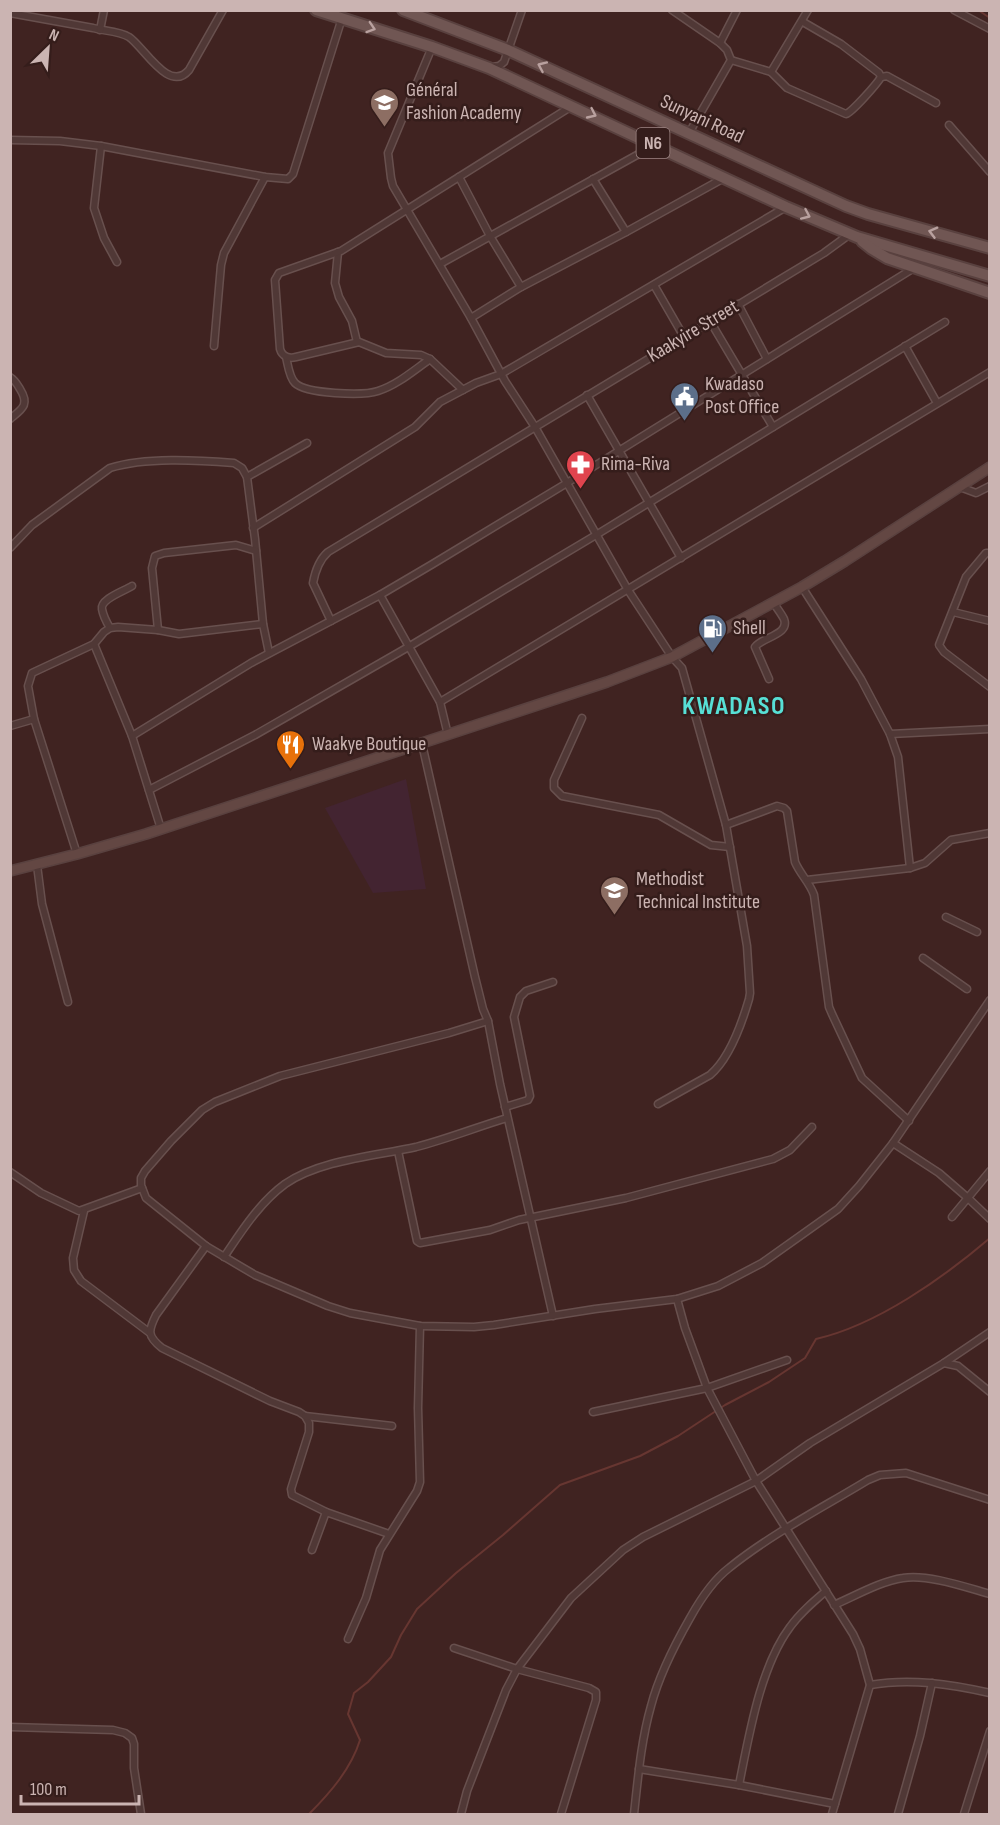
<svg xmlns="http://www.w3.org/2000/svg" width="1000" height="1825" font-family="'Sofia Sans Condensed',sans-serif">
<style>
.pitch{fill:#432431}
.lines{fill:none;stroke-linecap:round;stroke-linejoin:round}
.stream{stroke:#673631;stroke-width:2}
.street-casing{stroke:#68504e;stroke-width:9}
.secondary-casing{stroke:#59413f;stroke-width:12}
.primary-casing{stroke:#59413f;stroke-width:14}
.street{stroke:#503836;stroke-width:6}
.secondary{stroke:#634743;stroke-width:9}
.primary{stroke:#705653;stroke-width:10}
.oneway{stroke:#b9a19f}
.labels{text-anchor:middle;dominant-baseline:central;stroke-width:5;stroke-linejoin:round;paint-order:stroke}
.shield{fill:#351d1b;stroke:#9e8785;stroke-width:1.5}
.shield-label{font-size:18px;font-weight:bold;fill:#cbb4b2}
.poi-label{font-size:20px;fill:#cbb4b2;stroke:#351d1b;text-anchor:start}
.street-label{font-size:20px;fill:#cbb4b2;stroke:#351d1b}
.district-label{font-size:26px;font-weight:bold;letter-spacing:1.5px;fill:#57e0d6;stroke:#351d1b}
</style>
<rect width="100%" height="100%" fill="#402321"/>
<path class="pitch" d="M406,779L426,889L373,893L325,808Z"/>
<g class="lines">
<g class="stream">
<path d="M978,10L990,18"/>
<path d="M309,1814C330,1793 351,1769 360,1740L348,1714L354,1693L368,1682L391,1657L401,1635L417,1609L456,1573L503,1535L560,1485L640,1456L678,1436L725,1405L769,1382L805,1358L816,1339C877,1325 943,1278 990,1238"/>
</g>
<defs>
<g id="street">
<path d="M672,10L720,43L727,50L731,60L689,133"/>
<path d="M954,10L990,29"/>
<path d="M10,13C38,18 65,23 93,28C104,31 119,31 129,37C144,47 169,94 189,70L223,10"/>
<path d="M100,30L104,10"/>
<path d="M720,43L737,10"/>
<path d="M432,47L388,153L391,178L393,186L471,318L505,381L535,427L628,590L672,657L682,668L726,825L777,806L784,808L787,811L795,862C800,874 810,883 814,895L829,1007L832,1014L862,1078L909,1121"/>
<path d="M731,60L771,72L808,10"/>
<path d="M492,67L499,66L504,62L522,10"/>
<path d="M771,72L787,88L846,114C852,112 877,84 881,77L879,73L841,44L803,22"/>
<path d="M881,77L887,76L936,103"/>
<path d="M949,125L990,172"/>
<path d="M10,140L60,141L101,146L265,177L288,179L293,174L342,18"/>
<path d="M101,146L94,208L104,238L117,262"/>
<path d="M459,177L490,236L521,287"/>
<path d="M593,179L626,232"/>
<path d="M338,252L335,283L339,297L352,321L357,342"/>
<path d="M440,264L655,145"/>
<path d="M654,285L684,337"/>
<path d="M738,304L767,359"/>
<path d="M471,318L521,287L626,232L724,178"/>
<path d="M710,321L773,427"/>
<path d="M214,346L221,265L224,253L265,177"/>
<path d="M905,346L937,403"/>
<path d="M286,357C288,365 289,377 295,383C306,394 363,396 378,391C397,385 413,371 430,359"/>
<path d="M10,377C15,380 17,384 20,389C30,405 22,409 10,419"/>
<path d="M463,390L430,359L421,355L386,353L359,342L296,357C288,359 282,356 280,349L275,280L279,273L341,251L572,106"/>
<path d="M587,395L681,558"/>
<path d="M247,477L307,443"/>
<path d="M960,487L976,493L990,486"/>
<path d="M253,528L415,427L440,402L476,383L501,374L786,207"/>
<path d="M10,548L32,525L110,468C145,457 197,460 234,463L242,468L247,477L255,539L263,624L269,653"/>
<path d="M990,553H986L966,577L939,645L944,652L990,687"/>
<path d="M802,587L861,679L890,734L898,757L910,868"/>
<path d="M380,595L440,702L448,735"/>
<path d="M953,612L990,621"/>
<path d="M331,621L313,583C315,572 320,559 328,552L824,253L850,234"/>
<path d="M110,628C107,623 103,615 102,609C100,599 124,591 132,586"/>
<path d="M158,630L152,568L155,556L164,553L236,545L256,551"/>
<path d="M94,644L132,736L161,829"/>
<path d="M769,679L755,647C762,637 790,635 784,619C781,613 776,607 773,602"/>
<path d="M440,702L990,372"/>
<path d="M582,718L554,780V788L562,796L659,815L711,845L730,847"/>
<path d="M10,726L34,719"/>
<path d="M890,734L990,729"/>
<path d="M132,736L251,663L380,595L431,565L567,483L914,268"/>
<path d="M422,744L475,977L483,1009L488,1021L500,1084L553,1316"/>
<path d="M149,790L255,735L410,646L596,535L945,322"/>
<path d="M77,854L34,719L28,686L32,673L94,644L104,632L110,628L118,627L158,630L179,634L263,624"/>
<path d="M37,865L42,904L68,1002"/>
<path d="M807,880L910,868L925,863L951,840L990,833"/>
<path d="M946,917L977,932"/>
<path d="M923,958L967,989"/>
<path d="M488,1021L449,1033L280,1076L215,1102L202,1110L171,1141L145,1171L141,1178V1185L146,1198L206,1246L255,1275L328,1306L350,1313L420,1326L474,1327L494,1325L595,1309L677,1299L718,1286L762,1263L838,1209L859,1186L893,1143L990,1000"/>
<path d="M658,1104L710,1075C730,1058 742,1023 749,999L750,993L747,946L726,825"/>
<path d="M505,1107L528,1100L530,1096L514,1017L520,997L526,991L553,982"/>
<path d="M893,1143L939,1173L969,1199L990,1219"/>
<path d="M398,1151L417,1241L420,1243L490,1230L519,1220L626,1198L773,1159L790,1150L812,1127"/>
<path d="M10,1172L41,1193L79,1211L142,1188"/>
<path d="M84,1211L73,1258L74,1270L81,1281L150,1333"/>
<path d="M952,1217L990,1171"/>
<path d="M206,1246L156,1315C148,1331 147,1336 162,1348L270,1401L299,1412L305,1416L309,1423V1432L291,1489L292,1495L326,1512L389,1534"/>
<path d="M224,1257C241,1232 259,1203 285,1184C320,1160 375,1156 416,1147C447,1139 477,1127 507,1118"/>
<path d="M677,1299L685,1328L707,1388L756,1481L853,1634L860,1649L870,1685L832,1814"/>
<path d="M944,1363L958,1366L990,1392"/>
<path d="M593,1412L707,1388L787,1360"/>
<path d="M305,1416L392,1426"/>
<path d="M312,1550L326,1512"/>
<path d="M834,1605C855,1596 881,1581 903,1578C928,1574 965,1587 990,1594"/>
<path d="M348,1639L366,1598L380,1550L417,1491L420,1482L418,1408L420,1326"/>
<path d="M454,1648L517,1669L589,1688L596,1692V1700L561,1814"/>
<path d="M870,1685C910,1678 950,1684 990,1693"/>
<path d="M10,1727L113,1730L125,1733L132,1738L134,1744V1768L141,1814"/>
<path d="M639,1769L739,1785L835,1804"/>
<path d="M739,1785C749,1736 760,1667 790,1627C800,1613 813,1602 826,1591"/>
<path d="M461,1814L467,1791L506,1690L517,1669L571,1598L623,1550L643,1537L756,1481L810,1443L944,1363L990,1332"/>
<path d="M634,1814C638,1778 641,1741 651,1706C659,1675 674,1646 690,1618C700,1600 712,1581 729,1568C771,1534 822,1508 868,1480L880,1475L906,1473L990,1500"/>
<path d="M898,1814L920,1736L932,1683"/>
<path d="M964,1814L990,1731"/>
</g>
<path id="secondary" d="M10,871L77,854L146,834L607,682L672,657L802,587L845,561L990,467"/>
<g id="primary">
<path d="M316,10L432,47L489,68L786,207L857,237L990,276"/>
<path d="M403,10L508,50L846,206L868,214L990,248"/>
<path d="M862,241L872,249L887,258L990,293"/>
</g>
</defs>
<use href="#street" class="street-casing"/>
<use href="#secondary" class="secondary-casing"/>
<use href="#primary" class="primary-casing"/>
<use href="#street" class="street"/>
<use href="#secondary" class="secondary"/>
<use href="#primary" class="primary"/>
</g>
<defs><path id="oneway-chevron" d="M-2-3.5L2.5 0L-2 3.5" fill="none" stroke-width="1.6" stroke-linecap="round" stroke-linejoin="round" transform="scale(1.5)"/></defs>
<g class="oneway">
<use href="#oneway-chevron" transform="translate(371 28) rotate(18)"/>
<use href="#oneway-chevron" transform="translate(542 66) rotate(-156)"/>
<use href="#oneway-chevron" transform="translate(592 114) rotate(25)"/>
<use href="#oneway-chevron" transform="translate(806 215) rotate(24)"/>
<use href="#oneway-chevron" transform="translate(933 232) rotate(-165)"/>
</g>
<defs>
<symbol id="school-pin" viewBox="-11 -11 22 30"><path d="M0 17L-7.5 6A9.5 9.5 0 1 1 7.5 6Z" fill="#8d6e63" stroke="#351d1b"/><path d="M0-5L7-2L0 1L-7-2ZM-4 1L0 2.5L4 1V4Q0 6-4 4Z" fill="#fff"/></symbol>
<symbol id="civic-pin" viewBox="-11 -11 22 30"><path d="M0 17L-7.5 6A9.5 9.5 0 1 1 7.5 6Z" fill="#5c6f8a" stroke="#351d1b"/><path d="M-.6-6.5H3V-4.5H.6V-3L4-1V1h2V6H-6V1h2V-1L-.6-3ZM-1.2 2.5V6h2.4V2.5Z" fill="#fff"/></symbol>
<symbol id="pharmacy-pin" viewBox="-11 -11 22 30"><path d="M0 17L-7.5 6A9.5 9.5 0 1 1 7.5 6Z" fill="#e0444e" stroke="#351d1b"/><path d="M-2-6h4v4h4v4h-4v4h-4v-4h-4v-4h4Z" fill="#fff"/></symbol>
<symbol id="fuel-pin" viewBox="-11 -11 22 30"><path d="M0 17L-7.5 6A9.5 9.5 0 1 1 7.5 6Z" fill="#5c6f8a" stroke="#351d1b"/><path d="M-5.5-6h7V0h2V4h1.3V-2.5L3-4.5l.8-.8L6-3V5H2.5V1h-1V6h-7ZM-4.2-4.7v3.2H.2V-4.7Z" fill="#fff"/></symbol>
<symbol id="restaurant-pin" viewBox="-11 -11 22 30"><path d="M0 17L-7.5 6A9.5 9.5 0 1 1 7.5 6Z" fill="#e8710a" stroke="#351d1b"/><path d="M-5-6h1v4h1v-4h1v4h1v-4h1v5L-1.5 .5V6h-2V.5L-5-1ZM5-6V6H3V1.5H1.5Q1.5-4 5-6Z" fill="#fff"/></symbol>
</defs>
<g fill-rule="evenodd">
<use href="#school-pin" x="368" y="86" width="33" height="45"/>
<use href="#civic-pin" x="668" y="380" width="33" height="45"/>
<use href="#pharmacy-pin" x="564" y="448" width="33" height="45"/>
<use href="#fuel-pin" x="696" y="612" width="33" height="45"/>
<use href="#restaurant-pin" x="274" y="728" width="33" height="45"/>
<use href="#school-pin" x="598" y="874" width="33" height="45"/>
</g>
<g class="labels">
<rect class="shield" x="636.5" y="128" width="33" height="30" rx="4.5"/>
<g class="shield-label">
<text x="653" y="143">N6</text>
</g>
<g class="poi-label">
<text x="406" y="90">Général<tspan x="406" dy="23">Fashion Academy</tspan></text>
<text x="705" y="384">Kwadaso<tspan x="705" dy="23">Post Office</tspan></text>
<text x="601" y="464">Rima-Riva</text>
<text x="733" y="628">Shell</text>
<text x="312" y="744">Waakye Boutique</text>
<text x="636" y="879">Methodist<tspan x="636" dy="23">Technical Institute</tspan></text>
</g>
<g class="street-label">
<text transform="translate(702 119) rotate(25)">Sunyani Road</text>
<text transform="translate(693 331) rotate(-31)">Kaakyire Street</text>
</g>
<g class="district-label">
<text x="734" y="706">KWADASO</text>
</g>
</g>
<rect width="1000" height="1825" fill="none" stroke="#cbb4b2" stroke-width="24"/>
<g transform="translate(48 48) rotate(25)" stroke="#351d1b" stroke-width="4.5" paint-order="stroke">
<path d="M0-4.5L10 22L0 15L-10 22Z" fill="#cbb4b2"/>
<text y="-9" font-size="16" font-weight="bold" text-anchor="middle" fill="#cbb4b2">N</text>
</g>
<path d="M21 1795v9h118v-9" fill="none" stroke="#cbb4b2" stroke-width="3"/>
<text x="30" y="1795" font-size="18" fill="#cbb4b2" stroke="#351d1b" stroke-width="4.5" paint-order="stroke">100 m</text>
</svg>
